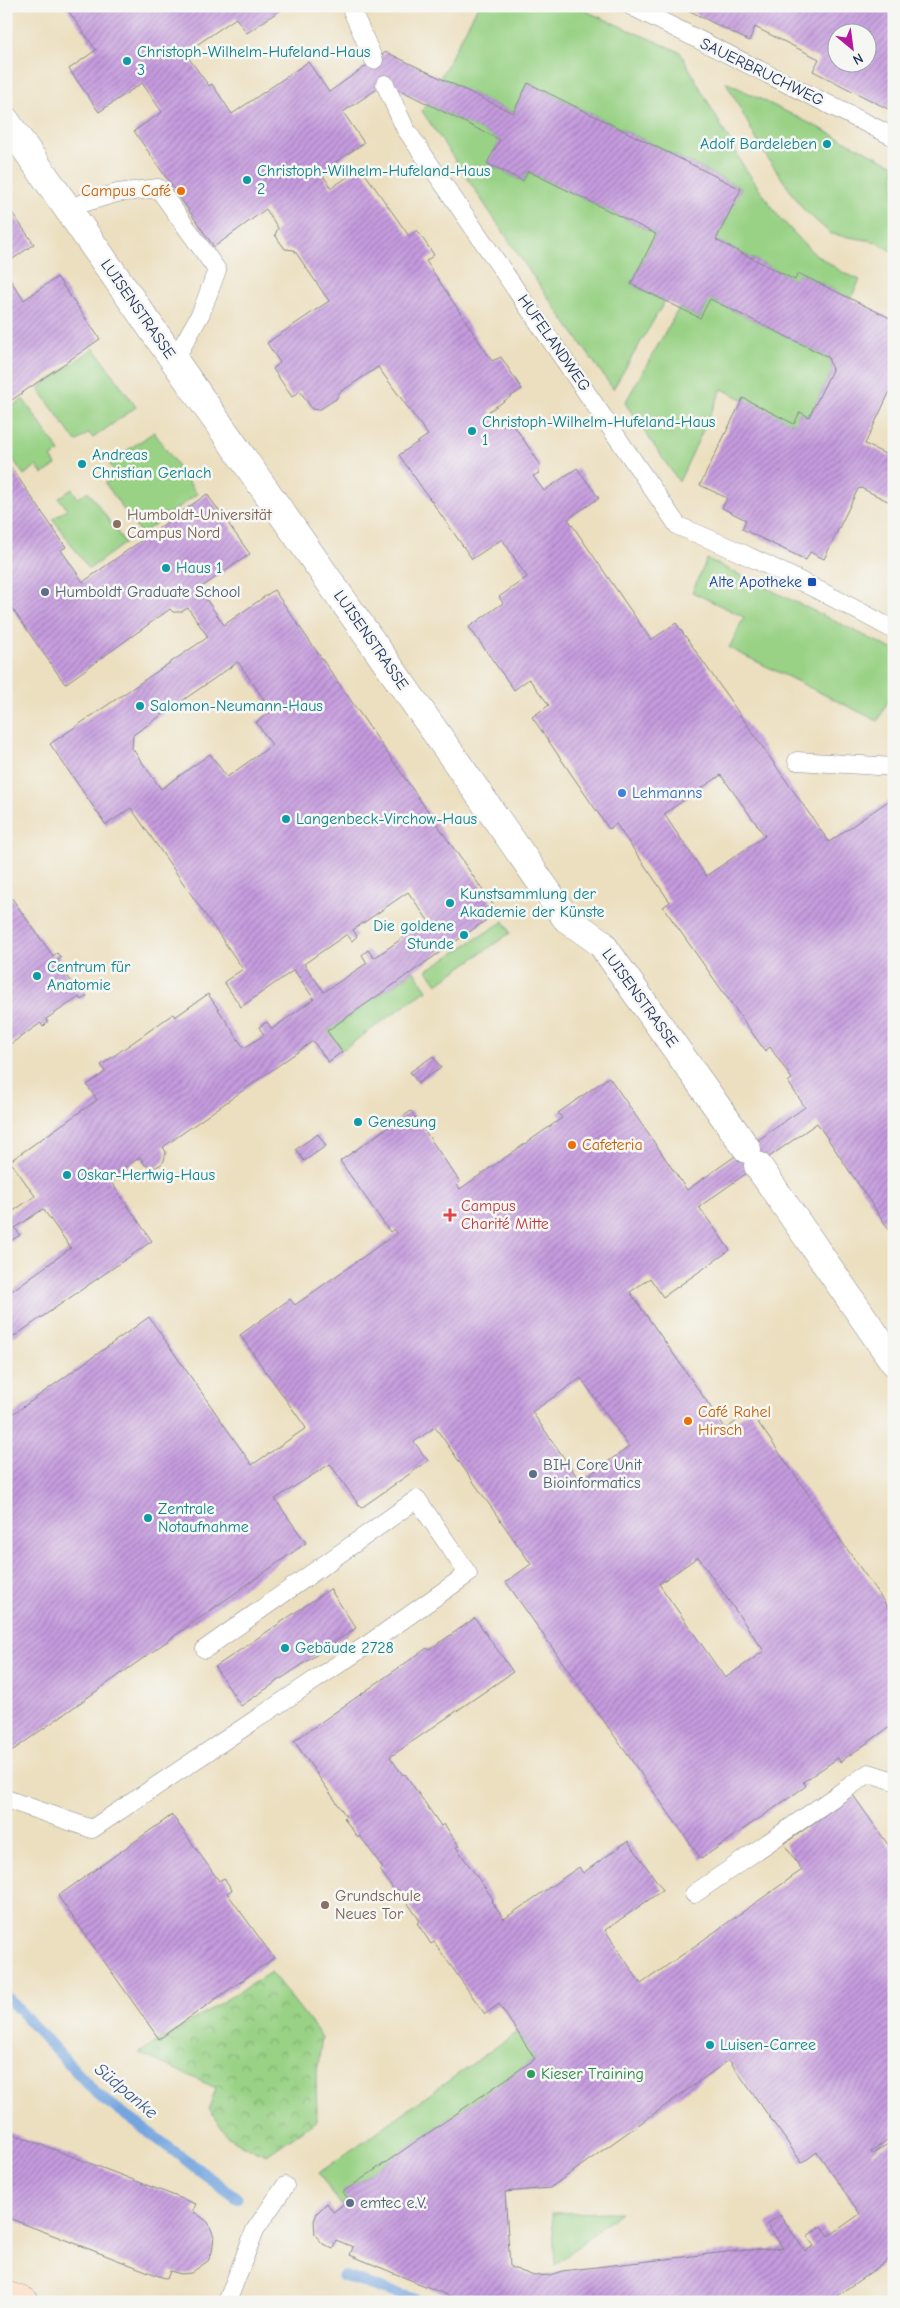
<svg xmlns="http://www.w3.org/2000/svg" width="900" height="2308" font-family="'Comic Neue',sans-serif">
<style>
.green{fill:#99d285;stroke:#5a8072}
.park{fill:url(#park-crowns);stroke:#5a8072}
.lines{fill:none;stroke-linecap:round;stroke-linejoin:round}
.stream{stroke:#74a5df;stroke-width:11}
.building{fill:url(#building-hatch);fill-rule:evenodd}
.service-casing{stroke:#84878e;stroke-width:19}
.tertiary-casing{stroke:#84878e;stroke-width:29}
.secondary-casing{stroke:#84878e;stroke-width:29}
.service{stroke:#fff;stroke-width:18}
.tertiary{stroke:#fff;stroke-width:28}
.secondary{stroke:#fde4d0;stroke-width:28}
.culture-dot{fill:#0f9aa8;stroke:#f6f6f2;stroke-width:2}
.food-dot{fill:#e8710a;stroke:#f6f6f2;stroke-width:2}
.education-dot{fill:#8d6e63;stroke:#f6f6f2;stroke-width:2}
.transit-dot{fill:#1a4fb4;stroke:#f6f6f2;stroke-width:2}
.service-dot{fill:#5c6f8a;stroke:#f6f6f2;stroke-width:2}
.shop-dot{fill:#3f7fe0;stroke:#f6f6f2;stroke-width:2}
.health-dot{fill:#e0444e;stroke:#f6f6f2;stroke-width:2}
.leisure-dot{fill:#2e9e5b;stroke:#f6f6f2;stroke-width:2}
.labels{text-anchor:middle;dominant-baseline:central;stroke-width:5;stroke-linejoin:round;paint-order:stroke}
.culture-label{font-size:16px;fill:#0d838f;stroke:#f6f6f2;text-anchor:start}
.street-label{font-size:16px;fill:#1b2f5e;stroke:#f6f6f2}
.food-label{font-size:16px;fill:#c56008;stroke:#f6f6f2;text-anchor:start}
.education-label{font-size:16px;fill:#785e54;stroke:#f6f6f2;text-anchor:start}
.transit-label{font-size:16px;fill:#164399;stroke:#f6f6f2;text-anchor:end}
.service-label{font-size:16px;fill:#4e5e75;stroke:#f6f6f2;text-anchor:start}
.shop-label{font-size:16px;fill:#366cbe;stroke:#f6f6f2;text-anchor:start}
.health-label{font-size:16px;fill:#be3a42;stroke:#f6f6f2;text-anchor:start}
.leisure-label{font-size:16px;fill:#27864d;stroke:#f6f6f2;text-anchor:start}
.water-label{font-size:18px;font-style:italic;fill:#3a588b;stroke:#f6f6f2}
</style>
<defs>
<pattern id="park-crowns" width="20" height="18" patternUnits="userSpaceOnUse" patternTransform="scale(1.25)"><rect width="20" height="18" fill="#99d285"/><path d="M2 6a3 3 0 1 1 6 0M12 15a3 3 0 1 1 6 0" fill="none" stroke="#7cab70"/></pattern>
<pattern id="building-hatch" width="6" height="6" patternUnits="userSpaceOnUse" patternTransform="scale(1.25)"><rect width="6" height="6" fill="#c69bde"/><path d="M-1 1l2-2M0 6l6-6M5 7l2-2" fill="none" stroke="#a07fb7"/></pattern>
</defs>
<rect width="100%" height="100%" fill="#f6f6f2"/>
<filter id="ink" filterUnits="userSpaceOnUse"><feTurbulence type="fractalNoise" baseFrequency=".02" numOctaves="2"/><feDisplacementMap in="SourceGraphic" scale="10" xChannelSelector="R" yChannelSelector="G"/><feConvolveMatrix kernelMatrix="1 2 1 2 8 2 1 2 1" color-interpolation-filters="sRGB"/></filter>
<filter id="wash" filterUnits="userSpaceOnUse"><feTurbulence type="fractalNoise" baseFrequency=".0096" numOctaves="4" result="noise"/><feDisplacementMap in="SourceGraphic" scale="20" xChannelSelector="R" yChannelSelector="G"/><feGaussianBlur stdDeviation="1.12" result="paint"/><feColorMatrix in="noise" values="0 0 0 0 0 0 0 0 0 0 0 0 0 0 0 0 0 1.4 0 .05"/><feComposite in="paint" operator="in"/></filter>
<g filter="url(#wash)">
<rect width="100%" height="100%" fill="#ecdfbf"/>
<g class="green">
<path d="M478,6H574L680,52L744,167L779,217L811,251L842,272L860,280L851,298L799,273L795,280L716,240L741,188L528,83L513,113L440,78Z"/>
<path d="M726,82L894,165V252L873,241L831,234L803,209L762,150Z"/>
<path d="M427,103L500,140L488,164L523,181L528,171L656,234L631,284L665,301L613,389L528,269L422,111Z"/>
<path d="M710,299L828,357L832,370L809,417L800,412L794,424L722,389L679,482L625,403L679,308L700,318Z"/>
<path d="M94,348L136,407L93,438L89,433L76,442L38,388Z"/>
<path d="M23,399L60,452L51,457L56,465L43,474L36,466L24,475L6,449V411Z"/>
<path d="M154,432L197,494L141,534L105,483L117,475L109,463Z"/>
<path d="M72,489L78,498L88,491L125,543L89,569L53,519L67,509L59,498Z"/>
<path d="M707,559L894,650V688L878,721L729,648L744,617L692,592Z"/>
<path d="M504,921L510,933L437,984L427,970Z"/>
<path d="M414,971L427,990L342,1050L328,1031Z"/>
<path d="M517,2032L535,2059L343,2192L349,2200L341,2205L319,2173Z"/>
<path d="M620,2212L555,2265L552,2213Z"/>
</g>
<path class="park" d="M271,1972L322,2037L316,2079L317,2120L267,2155L241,2145L227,2136L209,2108L216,2088L139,2053Z"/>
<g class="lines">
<g class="stream">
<path d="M6,1996L97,2094L237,2198"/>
<path d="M343,2276L423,2302"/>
</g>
</g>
<g id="blocks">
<g class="building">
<path d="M65,6H163L164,8L167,6H286L247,33L236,18L185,53L209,86L212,84L232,114L308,62L329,92L386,52L513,113L528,83L741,189L716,240L795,280L798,273L894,320V392L890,391L865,444L889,456L894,449V504L861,488L858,489L824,559L810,552L806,560L742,529L746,520L722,508L727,498L700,485L743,398L794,424L800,412L809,417L832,370L828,357L710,299L700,318L631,284L656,234L528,171L523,181L487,163L500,140L386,83L343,112L364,143L321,172L331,188L361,168L409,236L417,230L434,255L426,261L492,361L501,357L522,389L489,411L500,427L505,424L515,427L540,464L539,473L533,476L544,491L577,468L599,498L568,519L651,640L676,623L829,842L894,797V1237L817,1123L699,1207L730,1250L663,1297L650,1278L630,1292L726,1429L750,1411L894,1616V1724L840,1762L838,1758L803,1782L806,1786L701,1859L506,1582L531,1564L435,1427L414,1442L428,1461L361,1508L330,1464L275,1499L306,1543L9,1753L6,1748V1419L149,1317L252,1465L306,1428L240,1335L290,1299L295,1305L397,1233L394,1229L390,1232L340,1161L411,1111L460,1182L457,1185L460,1189L562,1118L558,1113L609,1077L687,1190L805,1107L788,1082L792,1079L770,1047L765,1051L663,907L670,902L616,824L609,829L532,717L549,705L529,679L514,690L469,627L503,603L499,597L527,577L502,539L472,559L399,455L428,435L378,367L339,393L336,399L319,410L312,409L300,391L292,397L273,369L280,363L267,343L329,301L294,250L285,249L275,235L278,228L266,209L214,247L134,131L162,112L142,83L99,112L69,69L96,50ZM721,775L765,836L706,876L664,814ZM581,1378L629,1447L580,1481L532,1412ZM698,1557L764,1651L725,1678L659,1584Z"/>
<path d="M680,6H894V112L813,71L819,59L755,27L749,41ZM838,32H868V62H838Z"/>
<path d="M6,204L34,244L6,264Z"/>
<path d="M6,274L24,300L57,277L100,339L6,404V312L12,308L6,300Z"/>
<path d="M6,460L66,547L61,550L83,582L207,494L250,554L199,589L224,625L274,590L498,912L327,1031L342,1052L328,1062L313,1041L163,1147L166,1152L164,1161L160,1165L154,1168L145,1165L140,1157L109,1179L152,1241L16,1335L6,1339V1295L71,1248L43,1209L15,1228L20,1235L6,1244V1216L35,1196L10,1161L97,1100L87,1085L105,1072L101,1065L173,1014L175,1017L208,994L244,1048L264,1035L259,1027L267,1022L272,1029L314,999L294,970L241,1007L224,982L243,969L131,808L106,825L50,744L208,637L188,608L181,612H173L170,609L65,684L6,600ZM238,662L272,711L256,722L272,745L227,777L210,754L161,789L132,748L133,735ZM408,892L430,923L419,932L417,928L374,958L368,950L362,955L367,963L324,992L304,964L347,934L352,941L357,936L353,930Z"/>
<path d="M6,890L53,956L57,953L61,958L57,961L79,993L82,990L87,996L81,1000L79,997L46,1019L48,1022L43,1027L41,1023L6,1047Z"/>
<path d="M433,1056L441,1068L418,1083L410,1072Z"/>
<path d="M318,1134L326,1146L304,1161L296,1149Z"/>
<path d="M330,1589L356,1628L241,1706L215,1667Z"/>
<path d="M475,1618L513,1672L390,1757L403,1775L405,1774L441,1826L444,1824L459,1846L456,1847L493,1899L491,1901L504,1919L579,1867L583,1873L628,1841L663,1890L605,1930L641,1984L802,1870L784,1844L853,1795L894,1853V2135L871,2152L872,2154L894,2140V2256L828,2302H464L350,2255L353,2247L336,2240L333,2249L323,2244L315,2235L314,2221L317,2213L327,2203L333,2212L349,2200L343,2192L535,2059L499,2004L485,2014L434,1942L431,1944L417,1923L420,1921L398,1889L395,1891L387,1880L380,1870L383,1868L360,1836L358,1838L344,1818L346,1816L294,1741L427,1648L429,1650ZM729,2060L802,2163L817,2152L860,2214L829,2236L822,2226L807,2236L814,2246L805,2251L780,2215L767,2224L783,2248L735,2251L562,2271L550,2275L534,2276L510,2267L505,2192L550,2188Z"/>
<path d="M172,1815L219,1881L224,1878L232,1890L227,1893L274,1958L159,2039L58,1896Z"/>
<path d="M6,2131L196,2204L193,2211L208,2222L214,2236L212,2252L208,2261L191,2273L181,2274L170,2271L167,2279L6,2217Z"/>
</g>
</g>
</g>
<g filter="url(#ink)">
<use href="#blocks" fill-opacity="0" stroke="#84878e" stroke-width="1"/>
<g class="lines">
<defs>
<g id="service">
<path d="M350,6L374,60"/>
<path d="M631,6L894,137"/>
<path d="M385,84L405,128L678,526C752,555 824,592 894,630"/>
<path d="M67,208L117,193L158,188L217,270L201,313L174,361"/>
<path d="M797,761L894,767"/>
<path d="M6,1799L92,1829L367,1645L468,1574L417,1499L205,1649"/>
<path d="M694,1894L869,1773L894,1781"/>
<path d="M227,2302L255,2230L285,2186"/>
</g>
<g id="tertiary">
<path d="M6,121L566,918L601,943L747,1149"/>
<path d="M758,1166L894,1362"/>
</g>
<path id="secondary" d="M6,2295L25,2302"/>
</defs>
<use href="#service" class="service-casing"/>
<use href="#tertiary" class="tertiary-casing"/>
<use href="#secondary" class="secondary-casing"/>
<use href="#service" class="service"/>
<use href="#tertiary" class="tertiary"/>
<use href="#secondary" class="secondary"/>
</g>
</g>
<g class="culture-dot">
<circle cx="127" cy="61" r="5"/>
<circle cx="827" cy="144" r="5"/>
<circle cx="247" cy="180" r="5"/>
<circle cx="472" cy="431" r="5"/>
<circle cx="82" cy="464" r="5"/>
<circle cx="166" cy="568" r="5"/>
<circle cx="140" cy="706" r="5"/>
<circle cx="286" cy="819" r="5"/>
<circle cx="450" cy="903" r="5"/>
<circle cx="464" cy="935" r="5"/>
<circle cx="37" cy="976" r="5"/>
<circle cx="358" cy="1122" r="5"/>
<circle cx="67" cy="1175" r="5"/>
<circle cx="148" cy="1518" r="5"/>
<circle cx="285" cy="1648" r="5"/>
<circle cx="710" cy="2045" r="5"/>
</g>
<g class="food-dot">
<circle cx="181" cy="191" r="5"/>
<circle cx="572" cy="1145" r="5"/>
<circle cx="688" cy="1421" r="5"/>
</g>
<g class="education-dot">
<circle cx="117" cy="524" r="5"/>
<circle cx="325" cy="1905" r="5"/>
</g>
<rect class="transit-dot" x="807" y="577" width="10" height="10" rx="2.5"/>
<g class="service-dot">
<circle cx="45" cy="592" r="5"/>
<circle cx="533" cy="1474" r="5"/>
<circle cx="350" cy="2203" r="5"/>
</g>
<circle class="shop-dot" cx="622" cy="793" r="5"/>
<path class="health-dot" d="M447.5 1207.5h5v5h5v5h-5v5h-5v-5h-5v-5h5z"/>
<circle class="leisure-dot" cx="531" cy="2074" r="5"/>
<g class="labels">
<g class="culture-label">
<text x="137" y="52">Christoph-Wilhelm-Hufeland-Haus<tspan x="137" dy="18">3</tspan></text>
<text x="817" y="144" text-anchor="end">Adolf Bardeleben</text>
<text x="257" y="171">Christoph-Wilhelm-Hufeland-Haus<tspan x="257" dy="18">2</tspan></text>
<text x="482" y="422">Christoph-Wilhelm-Hufeland-Haus<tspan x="482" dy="18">1</tspan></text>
<text x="92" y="455">Andreas<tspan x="92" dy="18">Christian Gerlach</tspan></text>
<text x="176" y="568">Haus 1</text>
<text x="150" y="706">Salomon-Neumann-Haus</text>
<text x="296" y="819">Langenbeck-Virchow-Haus</text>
<text x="460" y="894">Kunstsammlung der<tspan x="460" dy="18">Akademie der Künste</tspan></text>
<text x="454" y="926" text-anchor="end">Die goldene<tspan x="454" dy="18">Stunde</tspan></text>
<text x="47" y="967">Centrum für<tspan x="47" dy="18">Anatomie</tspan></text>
<text x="368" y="1122">Genesung</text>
<text x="77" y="1175">Oskar-Hertwig-Haus</text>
<text x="158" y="1509">Zentrale<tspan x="158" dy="18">Notaufnahme</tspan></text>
<text x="295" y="1648">Gebäude 2728</text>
<text x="720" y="2045">Luisen-Carree</text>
</g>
<g class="street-label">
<text transform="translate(762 72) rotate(26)">SAUERBRUCHWEG</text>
<text transform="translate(138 309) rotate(55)">LUISENSTRASSE</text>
<text transform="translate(554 343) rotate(55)">HUFELANDWEG</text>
<text transform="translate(371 640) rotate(55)">LUISENSTRASSE</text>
<text transform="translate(640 998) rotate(54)">LUISENSTRASSE</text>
</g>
<g class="food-label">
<text x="171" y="191" text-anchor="end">Campus Café</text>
<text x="582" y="1145">Cafeteria</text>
<text x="698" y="1412">Café Rahel<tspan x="698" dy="18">Hirsch</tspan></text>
</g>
<g class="education-label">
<text x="127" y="515">Humboldt-Universität<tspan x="127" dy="18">Campus Nord</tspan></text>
<text x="335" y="1896">Grundschule<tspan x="335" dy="18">Neues Tor</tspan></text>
</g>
<g class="transit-label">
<text x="802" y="582">Alte Apotheke</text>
</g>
<g class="service-label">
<text x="55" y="592">Humboldt Graduate School</text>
<text x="543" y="1465">BIH Core Unit<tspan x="543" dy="18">Bioinformatics</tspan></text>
<text x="360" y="2203">emtec e.V.</text>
</g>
<g class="shop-label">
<text x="632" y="793">Lehmanns</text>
</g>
<g class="health-label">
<text x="461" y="1206">Campus<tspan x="461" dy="18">Charité Mitte</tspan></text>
</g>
<g class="leisure-label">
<text x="541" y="2074">Kieser Training</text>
</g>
<g class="water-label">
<text transform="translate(126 2091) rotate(40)">Südpanke</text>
</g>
</g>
<rect width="900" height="2308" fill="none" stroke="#f6f6f2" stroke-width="25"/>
<g transform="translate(852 48) rotate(151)"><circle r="24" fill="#f6f6f2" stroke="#9ea6b7"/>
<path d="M0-4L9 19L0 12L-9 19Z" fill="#b5179e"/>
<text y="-8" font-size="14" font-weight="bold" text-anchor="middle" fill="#1b2f5e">N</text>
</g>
</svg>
